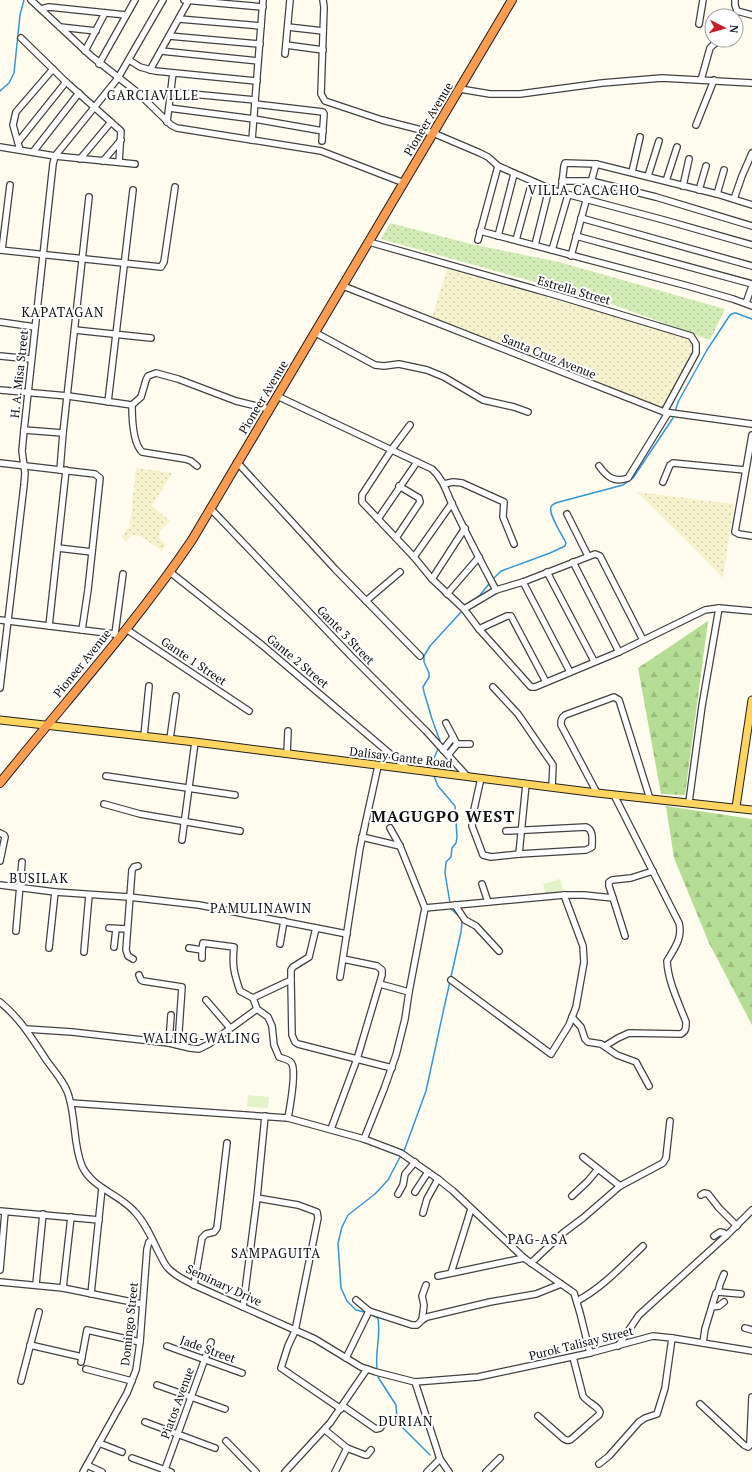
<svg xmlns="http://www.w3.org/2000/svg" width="752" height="1472" font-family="'PT Serif',serif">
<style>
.farmland{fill:url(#farmland-dots)}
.grass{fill:url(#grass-dots)}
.forest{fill:url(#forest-firs)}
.pitch{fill:#e4f2c9}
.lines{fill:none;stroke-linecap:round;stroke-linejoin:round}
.stream{stroke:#3596d3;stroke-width:1.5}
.minor-casing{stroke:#414141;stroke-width:8}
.major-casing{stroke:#1f1f1f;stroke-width:9}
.highway-casing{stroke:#1f1f1f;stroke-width:10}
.minor{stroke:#fff;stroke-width:5.5}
.major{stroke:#fed560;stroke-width:7}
.highway{stroke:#fb9c51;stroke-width:8}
.labels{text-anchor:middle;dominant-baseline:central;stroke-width:4;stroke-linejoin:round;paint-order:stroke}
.street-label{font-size:12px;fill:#0e0e0e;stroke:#fff}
.neighbourhood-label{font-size:13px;letter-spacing:1px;fill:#0e0e0e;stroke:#fff}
.district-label{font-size:16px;font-weight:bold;letter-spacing:1px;fill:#0e0e0e;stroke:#fff}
</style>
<defs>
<pattern id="farmland-dots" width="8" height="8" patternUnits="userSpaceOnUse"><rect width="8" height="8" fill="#f6f2cd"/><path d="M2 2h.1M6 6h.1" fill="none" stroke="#d2ceaf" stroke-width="1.8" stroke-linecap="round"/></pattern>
<pattern id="grass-dots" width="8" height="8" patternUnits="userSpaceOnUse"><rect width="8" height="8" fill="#d3ebb6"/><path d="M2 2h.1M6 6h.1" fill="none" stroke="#b4c89b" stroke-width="1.8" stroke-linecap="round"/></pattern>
<pattern id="forest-firs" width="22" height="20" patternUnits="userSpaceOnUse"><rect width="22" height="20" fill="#b6dd95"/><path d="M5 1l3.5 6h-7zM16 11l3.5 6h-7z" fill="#9bbc7f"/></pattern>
</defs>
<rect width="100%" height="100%" fill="#fffcef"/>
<g class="farmland">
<path d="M447,269L686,337L691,340L693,344V354L664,409L432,317Z"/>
<path d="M136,468L172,473L152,506L170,521L160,531L159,538L166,545L162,551L141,536L131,535L126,542L122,537L130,525Z"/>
<path d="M637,492L734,504L723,578L699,553Z"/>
</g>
<path class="grass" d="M390,223L471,244L559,262L725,309L710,340L606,302L381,239Z"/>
<g class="forest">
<path d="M708,621L685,795L661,794L638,668Z"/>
<path d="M666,806L752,819V1025L709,943L674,858Z"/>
</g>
<g class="pitch">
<path d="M560,879L563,890L546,895L543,884Z"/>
<path d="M248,1095L269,1097L268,1108L247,1107Z"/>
</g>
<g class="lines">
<g class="stream">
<path d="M0,91L9,83L14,73L20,15L24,0"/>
<path d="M675,412L678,402L707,350L730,315L734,313H736L752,319"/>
<path d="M494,578L501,571L550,553L565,546L566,543C563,536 548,514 551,507C552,504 556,503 559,502L623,485L633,478L673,418"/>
<path d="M469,603L480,595L489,584"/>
<path d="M440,741L432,719L424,692L423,687L429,677V673L424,662V656L430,646L461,612"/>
<path d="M435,767L434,758L438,749"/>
<path d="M404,1151L426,1091L444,1008L461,932L462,921L460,917L451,909L445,873L446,862L451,857L452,848L456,843L457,837L455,806L438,786L434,776"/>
<path d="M364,1312L356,1310L347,1301L341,1288L338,1243L342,1227L348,1215L375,1194L388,1180L400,1157"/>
<path d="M370,1314L378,1318C381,1336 375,1351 377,1368"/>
<path d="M378,1377L396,1405L397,1419L402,1427L430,1455"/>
</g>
<defs>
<g id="minor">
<path d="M31,0L91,56L137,92L171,125L177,128L321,151L404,183"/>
<path d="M184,0L263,7"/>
<path d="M323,0L324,7L321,94L325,101L382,120L433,133L480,153L488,157L498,166L555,191L664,220L752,245"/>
<path d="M735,0V5L737,11L752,15"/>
<path d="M41,9L49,7L126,15"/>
<path d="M179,19L261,26"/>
<path d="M699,24L703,0"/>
<path d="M60,27L96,31"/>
<path d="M288,27L323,31"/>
<path d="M169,36L260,44"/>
<path d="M21,38L66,82L121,131L119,162"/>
<path d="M286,45L323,50"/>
<path d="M85,51L105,13"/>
<path d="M161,51L258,61"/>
<path d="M285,54L290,0"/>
<path d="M129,60L140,67L155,71L257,81"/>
<path d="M99,64L135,0"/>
<path d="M150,70L189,0"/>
<path d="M701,80L710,48L713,45L720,40"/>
<path d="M460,89L490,94H520L602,83L662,78L752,83"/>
<path d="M171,92L255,100"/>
<path d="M255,104L323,112L324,114L322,141"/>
<path d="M169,108L254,119L323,131"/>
<path d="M167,122L173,73"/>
<path d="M696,125L714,80"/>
<path d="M252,140L263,0"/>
<path d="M18,142L66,82"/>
<path d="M0,147L55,156L135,164"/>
<path d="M20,150L13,125L16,112L53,69"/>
<path d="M33,152L79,93"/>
<path d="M80,159L111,122"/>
<path d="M103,161L121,140"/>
<path d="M632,172L640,137"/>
<path d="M648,176L659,141"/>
<path d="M562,181H591L656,197L752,226"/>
<path d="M666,181L677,147"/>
<path d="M683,186L689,159"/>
<path d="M699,190L706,166"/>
<path d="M561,193L564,166L565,163L596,164L717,194L752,205"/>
<path d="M717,194L724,170"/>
<path d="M734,199L742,176L752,153"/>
<path d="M581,218L752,266"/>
<path d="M480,231L688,286L733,299L752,306"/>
<path d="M498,236L514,174"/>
<path d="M576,236L752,284"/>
<path d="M478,240L498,166"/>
<path d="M516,240L532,182"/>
<path d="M369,242L559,296L691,336L696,344V353L664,412"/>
<path d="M535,245L549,189"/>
<path d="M0,250L161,267L164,262L175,187"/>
<path d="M2,250L10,185"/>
<path d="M552,250L568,195"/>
<path d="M571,256L596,164"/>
<path d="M343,286L664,412L752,424"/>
<path d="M746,303L752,286"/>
<path d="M0,322L35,327"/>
<path d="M75,330L151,338"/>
<path d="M316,333L375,365L384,366L399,364L427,370L444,377L483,400L514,407L528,412"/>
<path d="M0,356L31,359"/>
<path d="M0,390L68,396L132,405L141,397L146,380L148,376L156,373L178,379L236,401L269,409"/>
<path d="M277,396L432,469C443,479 446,491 452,504C466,533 481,562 496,590"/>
<path d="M108,402L133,190"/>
<path d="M132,405C132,418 133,443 142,452L185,459L191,461L197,466"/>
<path d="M410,425L392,449L362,495V502L414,557L432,579L464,609L479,629L531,687H535L619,652L705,610L719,608L752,611"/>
<path d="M24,430L63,433"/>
<path d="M752,435L735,532L739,534L752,536"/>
<path d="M237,462L335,569L420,656"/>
<path d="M0,463L95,474L100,478L88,590L82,630"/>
<path d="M599,466C607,477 614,483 628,478L668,413"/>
<path d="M60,470L63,433L89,197"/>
<path d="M663,482L670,465L673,463L745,470"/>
<path d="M444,484L453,482L462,483L504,502L503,517L514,544"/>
<path d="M210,508L351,656L426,731L467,776"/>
<path d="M567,514L588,556"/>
<path d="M378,519L417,462"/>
<path d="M396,538L420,502L419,498L399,486"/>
<path d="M58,548L92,552"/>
<path d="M414,557L452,503"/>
<path d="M573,562L619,652"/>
<path d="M170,572L262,645L408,769"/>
<path d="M547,572L594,661"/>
<path d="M432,579L465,528"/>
<path d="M523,582L570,672"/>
<path d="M447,594L479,557"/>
<path d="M366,601L400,572"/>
<path d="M464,609L496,590L523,582L595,554L600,556L643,640"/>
<path d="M0,620L115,634L119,638"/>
<path d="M49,626L66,470"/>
<path d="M126,629L249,711"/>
<path d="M479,629L507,616H511L546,682"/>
<path d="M115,634L123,574"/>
<path d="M493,687L518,714L553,765L552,787"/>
<path d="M0,688L24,485L25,473L22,451L24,430L53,164L55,156L118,78L163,0"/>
<path d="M446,723L457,744H470"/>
<path d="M144,736L149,686"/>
<path d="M170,739L176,696"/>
<path d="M443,750L453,737"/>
<path d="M287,754L288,731"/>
<path d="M448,755L457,744"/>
<path d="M106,776L235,795"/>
<path d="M481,778L473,814L472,826L483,855L491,857L519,854L586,850L592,847C592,840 594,830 586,827L506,831"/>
<path d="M597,793L561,725C561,721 561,718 565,715L614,697L619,700L650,799"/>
<path d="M689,802L702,706L719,608"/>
<path d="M104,804L140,814L240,831"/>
<path d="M0,833L4,835L5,837L0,861"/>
<path d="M362,837L400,846"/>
<path d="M182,840L195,742"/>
<path d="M519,854L526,784"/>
<path d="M482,884L488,902"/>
<path d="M0,885L55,892L129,897L199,905L347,934"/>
<path d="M613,898L609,886V882L612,880L631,878L653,871"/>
<path d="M455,905L465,920L476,926L499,951"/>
<path d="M425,908L564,895H584L613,898L625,936"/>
<path d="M109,928L127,929"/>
<path d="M16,931L22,862"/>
<path d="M280,944L284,921"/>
<path d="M114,947L116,929"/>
<path d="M49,948L55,892"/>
<path d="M189,948L202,950L203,943L234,947C232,966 234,973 240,991L253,998L257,1009L268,1017L272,1026L274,1045L279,1057C283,1059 290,1059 292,1064C296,1073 290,1107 288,1118"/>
<path d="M84,952L89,895"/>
<path d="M202,958V950"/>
<path d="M133,959L128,956L126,950L132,870L134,867L138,866"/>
<path d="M139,975L141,980L143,981L182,987L178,1045"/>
<path d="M340,977L360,848L378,766"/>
<path d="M291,980L292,1035L295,1042L298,1044L392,1068"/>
<path d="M451,980L551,1054L569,1025L576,1007L584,962L583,946L564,895"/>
<path d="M380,984L409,992"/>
<path d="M253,998L291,980V970L293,967L309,957L316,928"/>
<path d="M206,1000L230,1028"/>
<path d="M0,1002C20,1018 33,1040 47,1061C55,1072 66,1084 69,1097C76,1120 73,1144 82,1166C92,1188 119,1194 134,1211C145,1222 152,1239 159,1253C162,1258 164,1264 168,1268C175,1276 185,1280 194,1285L315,1339L361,1367L376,1372L415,1382L478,1377L590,1353L653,1336L672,1338L752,1351"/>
<path d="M572,1017L581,1027L585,1039L588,1042L601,1044L617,1055L636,1062L649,1086"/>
<path d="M26,1029L72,1032L169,1043L190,1048L199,1049L209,1044L257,1009"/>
<path d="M169,1043L171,1015"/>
<path d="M605,1046L618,1038L629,1033L681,1034C686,1031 686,1028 686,1022C679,1003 668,982 667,961C674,949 683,938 679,923L614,795"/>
<path d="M71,1103L288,1118L364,1139L401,1153L438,1179L453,1191L524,1258L574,1293L580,1313L590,1353"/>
<path d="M331,1129L357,1059L382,975V970L377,966L343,959"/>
<path d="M364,1139L384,1089L396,1055L405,1019L409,992L425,908L400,846L390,828"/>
<path d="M583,1157L620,1186"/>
<path d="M415,1192L428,1172"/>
<path d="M398,1194L403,1185L405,1174L415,1162"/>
<path d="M701,1195L704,1193L708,1194L719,1208L737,1226"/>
<path d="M572,1196L588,1181L598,1169"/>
<path d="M257,1198L298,1205L317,1212L318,1218L295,1331L288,1346L281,1368L341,1409"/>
<path d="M0,1211L99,1220"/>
<path d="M423,1213L427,1199L438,1179"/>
<path d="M714,1236L720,1232L724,1233L726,1236"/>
<path d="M531,1263L563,1233L583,1218L620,1186L663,1163L666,1158L670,1121"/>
<path d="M0,1270L5,1212"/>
<path d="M451,1273L471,1209"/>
<path d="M438,1276L524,1258"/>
<path d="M0,1282L63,1288L142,1304"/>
<path d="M36,1284L43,1214"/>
<path d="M194,1285L202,1238L206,1234L214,1232L217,1228L227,1143"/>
<path d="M63,1288L71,1217"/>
<path d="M718,1292L720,1284L724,1274"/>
<path d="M91,1294L102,1188"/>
<path d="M356,1300L369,1311"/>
<path d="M577,1301C602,1288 623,1265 643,1246"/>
<path d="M243,1307L257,1198L265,1116"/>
<path d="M712,1307L719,1306L724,1302"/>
<path d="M422,1320L424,1305L422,1296L426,1285"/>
<path d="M745,1328L752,1330"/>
<path d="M703,1343L705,1329L716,1293L718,1292L741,1294"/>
<path d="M30,1345L82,1357"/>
<path d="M167,1346L242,1373"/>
<path d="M618,1346L639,1315L726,1236L752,1210"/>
<path d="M346,1358L369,1311L412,1325H417L422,1320L427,1317L490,1302L536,1294L561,1284"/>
<path d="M81,1362L87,1330L140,1342"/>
<path d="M86,1369L132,1381"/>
<path d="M21,1381L39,1312"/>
<path d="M415,1382L440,1459L449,1472"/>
<path d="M157,1385L225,1409"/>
<path d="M700,1404L744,1445L748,1447L750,1445V1442L752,1397"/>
<path d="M343,1406L376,1429L380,1428L383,1424"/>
<path d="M538,1416L564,1439C567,1440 567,1441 570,1440C572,1439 595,1418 599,1415L600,1412C598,1406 588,1403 583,1396L573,1357"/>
<path d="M145,1422L215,1448"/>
<path d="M325,1430L347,1448L365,1455H367L371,1450"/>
<path d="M226,1441L256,1472"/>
<path d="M99,1443L122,1452"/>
<path d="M132,1458L171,1472"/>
<path d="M599,1464L609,1456L639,1422L645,1418L657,1414L665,1388L672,1338"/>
<path d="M87,1465L102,1472"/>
<path d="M83,1472L127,1393L136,1370L140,1342L147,1249L149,1242L152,1240"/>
<path d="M164,1472L211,1342"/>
<path d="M285,1472L330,1423L367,1369"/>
<path d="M335,1472L347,1448"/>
<path d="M427,1472L440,1459"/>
<path d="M486,1472L500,1458"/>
</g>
<g id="major">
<path d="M0,720L195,742L597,793L752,810"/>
<path d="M736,807L752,700"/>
</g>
<path id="highway" d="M0,783C64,703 134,626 192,540L512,0"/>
</defs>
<use href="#minor" class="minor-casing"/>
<use href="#major" class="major-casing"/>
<use href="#highway" class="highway-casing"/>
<use href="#minor" class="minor"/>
<use href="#major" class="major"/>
<use href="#highway" class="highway"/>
</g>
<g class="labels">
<g class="street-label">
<text transform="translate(428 119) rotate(-59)">Pioneer Avenue</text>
<text transform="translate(574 290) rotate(16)">Estrella Street</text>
<text transform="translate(549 356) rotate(22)">Santa Cruz Avenue</text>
<text transform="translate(19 374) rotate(-84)">H. A. Misa Street</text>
<text transform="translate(263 397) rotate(-59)">Pioneer Avenue</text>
<text transform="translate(346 635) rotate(46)">Gante 3 Street</text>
<text transform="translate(194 661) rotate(34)">Gante 1 Street</text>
<text transform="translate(298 661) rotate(40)">Gante 2 Street</text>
<text transform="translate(82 663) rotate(-51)">Pioneer Avenue</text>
<text transform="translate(401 757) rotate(7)">Dalisay Gante Road</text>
<text transform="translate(224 1285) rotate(25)">Seminary Drive</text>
<text transform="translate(129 1324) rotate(-84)">Domingo Street</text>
<text transform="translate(581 1343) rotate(-14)">Purok Talisay Street</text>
<text transform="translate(208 1349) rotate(20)">Jade Street</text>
<text transform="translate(177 1403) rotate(-70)">Piatos Avenue</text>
</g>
<g class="neighbourhood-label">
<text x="153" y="95">GARCIAVILLE</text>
<text x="584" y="190">VILLA CACACHO</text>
<text x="63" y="312">KAPATAGAN</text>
<text x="39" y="878">BUSILAK</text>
<text x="261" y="908">PAMULINAWIN</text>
<text x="202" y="1038">WALING-WALING</text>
<text x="538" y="1239">PAG-ASA</text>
<text x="276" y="1253">SAMPAGUITA</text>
<text x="406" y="1421">DURIAN</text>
</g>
<g class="district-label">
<text x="443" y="816">MAGUGPO WEST</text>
</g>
</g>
<g transform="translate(724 28) rotate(96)"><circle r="19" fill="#ffffff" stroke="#9f9f9f"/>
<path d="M0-3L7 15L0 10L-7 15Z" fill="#c51f2a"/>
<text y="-6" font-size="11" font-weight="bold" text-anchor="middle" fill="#0e0e0e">N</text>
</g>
</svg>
